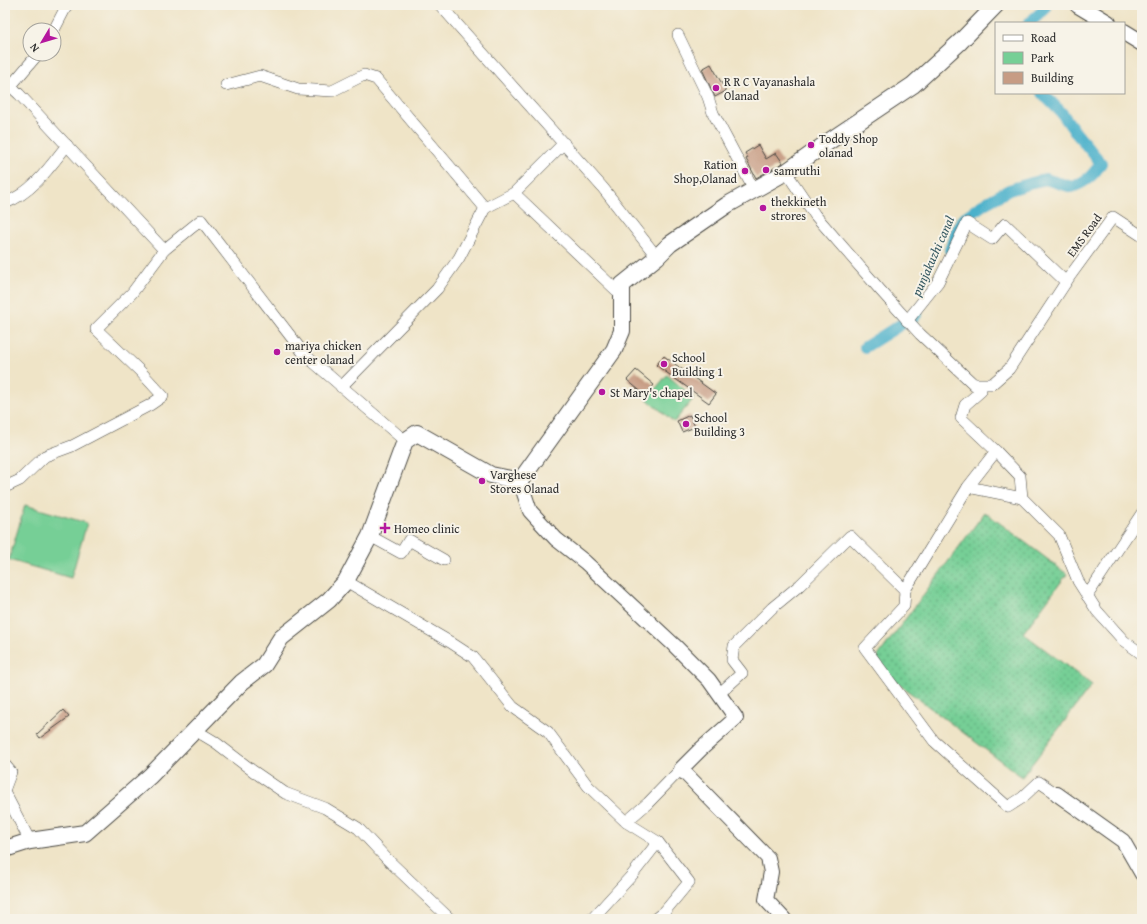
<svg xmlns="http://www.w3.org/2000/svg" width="1147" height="924" font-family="'Gentium Book Plus',serif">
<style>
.grass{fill:url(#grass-dots);stroke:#507d60}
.green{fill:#76cf96;stroke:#507d60}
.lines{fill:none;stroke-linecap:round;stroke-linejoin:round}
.canal{stroke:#4cb1cb;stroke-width:12}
.building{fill:#c79c84}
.minor-casing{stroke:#484742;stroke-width:12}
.tertiary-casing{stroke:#484742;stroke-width:16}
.secondary-casing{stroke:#484742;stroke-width:18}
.minor{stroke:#fff;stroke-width:11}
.tertiary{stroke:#fff;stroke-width:14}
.secondary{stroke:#fff;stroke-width:16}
.poi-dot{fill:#b5179e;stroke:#f7f3e8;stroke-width:1.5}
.labels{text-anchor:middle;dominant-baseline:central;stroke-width:4;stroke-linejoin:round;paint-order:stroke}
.poi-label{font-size:12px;fill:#2b2b2b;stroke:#f7f3e8;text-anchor:start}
.street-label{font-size:12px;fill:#2b2b2b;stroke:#f7f3e8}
.water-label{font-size:13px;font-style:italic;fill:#375a63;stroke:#f7f3e8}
</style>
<defs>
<pattern id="grass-dots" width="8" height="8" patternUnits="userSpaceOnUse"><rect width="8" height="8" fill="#76cf96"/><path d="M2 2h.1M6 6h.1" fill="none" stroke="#61a87b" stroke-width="1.8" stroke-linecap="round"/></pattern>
</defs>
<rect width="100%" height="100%" fill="#f7f3e8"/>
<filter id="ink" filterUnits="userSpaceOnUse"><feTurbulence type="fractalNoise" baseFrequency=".025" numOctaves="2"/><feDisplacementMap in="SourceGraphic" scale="8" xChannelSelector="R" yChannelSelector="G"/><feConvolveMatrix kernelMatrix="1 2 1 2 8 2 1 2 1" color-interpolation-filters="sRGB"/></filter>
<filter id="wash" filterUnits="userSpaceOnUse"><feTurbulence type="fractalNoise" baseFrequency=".012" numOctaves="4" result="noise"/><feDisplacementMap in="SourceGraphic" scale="16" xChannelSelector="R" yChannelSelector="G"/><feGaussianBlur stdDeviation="0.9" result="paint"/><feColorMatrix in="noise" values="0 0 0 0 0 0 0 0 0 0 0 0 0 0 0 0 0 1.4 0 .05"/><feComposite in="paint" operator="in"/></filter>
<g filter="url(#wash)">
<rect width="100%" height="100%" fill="#efe4c7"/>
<path class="grass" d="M985,512L1067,574L1023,633L1092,685L1022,777L872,664Z"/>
<g class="green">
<path d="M667,375L694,398L674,422L647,399Z"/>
<path d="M25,505L87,523L71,578L9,560Z"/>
</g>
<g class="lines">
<g class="canal">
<path d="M1029,23L1045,9L1044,5"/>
<path d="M950,250L958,228L964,218L984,204L1009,190L1045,179L1072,187C1087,181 1093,176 1101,163L1076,133L1061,112L1042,93"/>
<path d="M865,347L916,315"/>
</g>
</g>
<g id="blocks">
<g class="building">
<path d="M711,64L726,91L715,97L702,69Z"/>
<path d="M758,145L766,159L776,153L783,163L756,178L746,159L748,158L745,153Z"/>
<path d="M664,356L716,394L709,403L656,365Z"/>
<path d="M636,370L654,385L645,395L627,380Z"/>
<path d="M690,415L695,427L682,432L677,421Z"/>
<path d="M63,710L69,717L40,738L37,734Z"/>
</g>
</g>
</g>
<g filter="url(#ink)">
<use href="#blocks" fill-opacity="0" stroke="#484742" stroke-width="1"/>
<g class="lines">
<defs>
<g id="minor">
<path d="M440,5L603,188L657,257"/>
<path d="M54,30L67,5"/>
<path d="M678,35L708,97L713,113L754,190"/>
<path d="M5,81L19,94L164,250L201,220L305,355L405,441"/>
<path d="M226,85L260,76L298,89L332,91L364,75L376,79L485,208"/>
<path d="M9,88L38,54"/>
<path d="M786,172L815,215L881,291L920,334L981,391L965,405L961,418L996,451L1020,476L1022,498L1059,535L1078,581L1097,611L1124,641L1142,654"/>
<path d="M514,193L616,290L622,285"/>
<path d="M5,203C32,193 50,167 67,145"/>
<path d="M907,321L938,282L967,223L992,239L1005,224L1066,282"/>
<path d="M974,384H992L1009,369L1070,276L1113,217L1142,236"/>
<path d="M341,387L437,289L459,258L485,208L514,193L564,143"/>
<path d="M5,487L20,480L45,456L72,446L150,405L163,396L140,371L96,329L132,293L164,250"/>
<path d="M968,487L996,451"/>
<path d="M370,536L401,553L409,540L444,560"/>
<path d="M346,581L450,642L473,657L513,707L548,732L588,786L626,822"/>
<path d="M905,590L904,606L865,648L934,741L1008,807L1022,798L1039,782L1057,794"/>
<path d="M1087,596L1142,513"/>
<path d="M719,694L742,673L732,660L734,646L772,608L800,585L850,536L905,590L968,487L1022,498"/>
<path d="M195,730L215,742L253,771L285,793L325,808L358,828L387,859L450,919"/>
<path d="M5,765L11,772L5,788"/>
<path d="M5,793L30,841"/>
<path d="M592,919L633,874L658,842L626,822L648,803L681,769"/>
<path d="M655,919L665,911L689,882L658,842"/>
</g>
<g id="tertiary">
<path d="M520,481L530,511L556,539L585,562L674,645L709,680L736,718L701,749L681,769L768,858L771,872L766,900L784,919"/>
<path d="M1057,794L1123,841L1142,874"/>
</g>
<g id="secondary">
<path d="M1078,5L1108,23"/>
<path d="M1124,32L1142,43"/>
<path d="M5,849L30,841L85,833L150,776L242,682L264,665L281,638L329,600L346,581L370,536L405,441L417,433L491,475L520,481L614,350L622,331V285L657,257L670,244L727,205L786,172L831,140L913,85L960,42L996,5"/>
</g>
</defs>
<use href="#minor" class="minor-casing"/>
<use href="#tertiary" class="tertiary-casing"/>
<use href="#secondary" class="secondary-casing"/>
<use href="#minor" class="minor"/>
<use href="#tertiary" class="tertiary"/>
<use href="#secondary" class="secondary"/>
</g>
</g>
<g class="poi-dot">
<circle cx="716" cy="88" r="4"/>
<circle cx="811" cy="145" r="4"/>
<circle cx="766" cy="170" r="4"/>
<circle cx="745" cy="171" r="4"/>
<circle cx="763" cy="208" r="4"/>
<circle cx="277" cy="352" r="4"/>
<circle cx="664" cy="364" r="4"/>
<circle cx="602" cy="392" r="4"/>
<circle cx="686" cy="424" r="4"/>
<circle cx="482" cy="481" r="4"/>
<path d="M383 522h4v4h4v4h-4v4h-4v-4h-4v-4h4z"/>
</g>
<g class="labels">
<g class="poi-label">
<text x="724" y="81">R R C Vayanashala<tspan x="724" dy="14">Olanad</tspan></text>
<text x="819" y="138">Toddy Shop<tspan x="819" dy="14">olanad</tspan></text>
<text x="737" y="164" text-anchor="end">Ration<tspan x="737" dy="14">Shop,Olanad</tspan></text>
<text x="774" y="170">samruthi</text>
<text x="771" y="201">thekkineth<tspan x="771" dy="14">strores</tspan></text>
<text x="285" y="345">mariya chicken<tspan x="285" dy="14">center olanad</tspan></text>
<text x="672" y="357">School<tspan x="672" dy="14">Building 1</tspan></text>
<text x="610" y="392">St Mary's chapel</text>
<text x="694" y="417">School<tspan x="694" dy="14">Building 3</tspan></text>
<text x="490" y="474">Varghese<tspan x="490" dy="14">Stores Olanad</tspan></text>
<text x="394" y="528">Homeo clinic</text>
</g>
<g class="street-label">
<text transform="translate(1084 235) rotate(-54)">EMS Road</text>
</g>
<g class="water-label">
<text transform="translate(933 256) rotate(-66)">punjakuzhi canal</text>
</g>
</g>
<rect width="1147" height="924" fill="none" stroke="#f7f3e8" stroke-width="20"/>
<rect x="995" y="22" width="130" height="72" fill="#f7f3e8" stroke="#a5a39c"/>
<rect x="1003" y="35" width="20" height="6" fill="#ffffff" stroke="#a5a39c"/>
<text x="1031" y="42" font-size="12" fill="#2b2b2b">Road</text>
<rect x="1003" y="52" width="20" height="12" fill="#76cf96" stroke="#a5a39c"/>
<text x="1031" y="62" font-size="12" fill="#2b2b2b">Park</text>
<rect x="1003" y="72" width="20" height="12" fill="#c79c84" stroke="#a5a39c"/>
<text x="1031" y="82" font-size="12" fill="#2b2b2b">Building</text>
<g transform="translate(42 42) rotate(232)"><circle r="19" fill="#f7f3e8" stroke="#a5a39c"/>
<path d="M0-3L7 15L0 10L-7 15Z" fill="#b5179e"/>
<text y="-6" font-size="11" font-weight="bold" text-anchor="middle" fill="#2b2b2b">N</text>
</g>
</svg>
